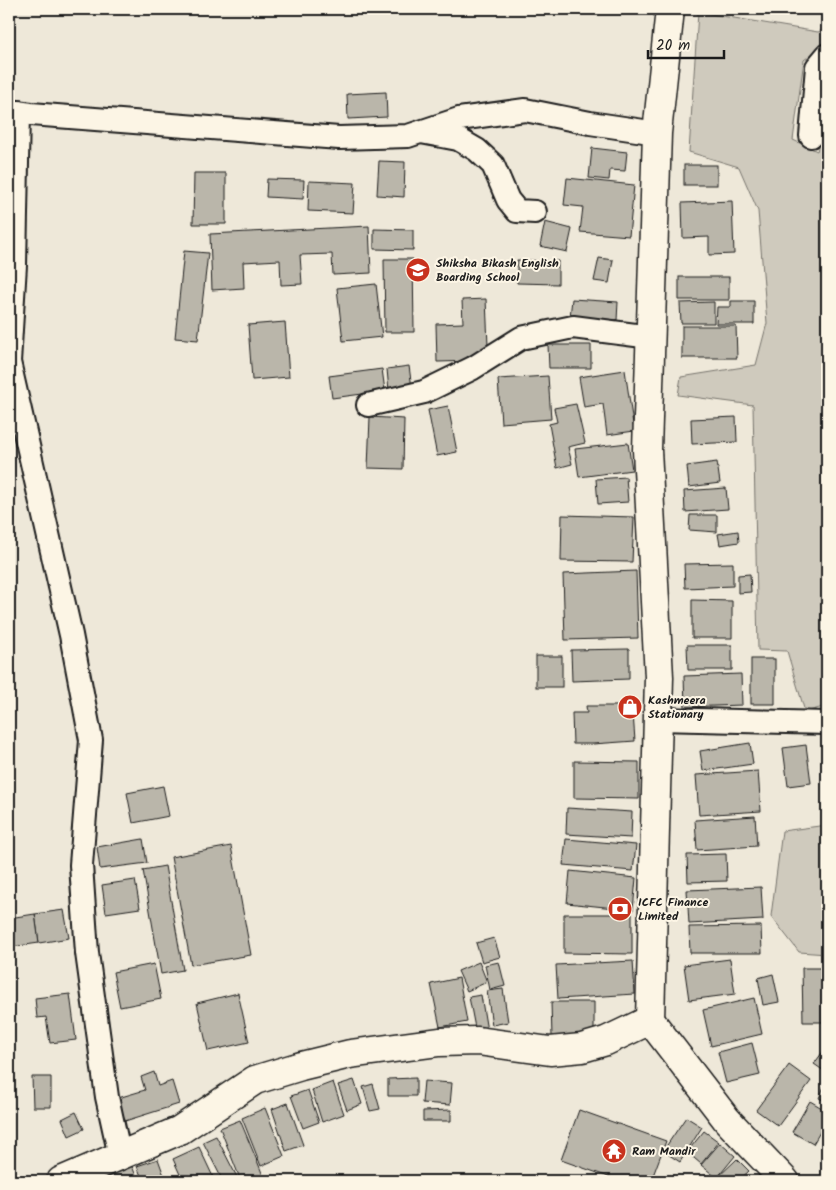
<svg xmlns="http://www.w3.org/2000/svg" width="836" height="1190" font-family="Kalam,sans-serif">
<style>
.green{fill:#cfcabd;stroke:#76736c}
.building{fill:#bab6aa;stroke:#1c1c1c}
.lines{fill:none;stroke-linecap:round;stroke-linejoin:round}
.minor-casing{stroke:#1c1c1c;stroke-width:26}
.tertiary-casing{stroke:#1c1c1c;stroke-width:31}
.minor{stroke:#fcf5e5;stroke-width:22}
.tertiary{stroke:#fcf5e5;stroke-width:28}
.labels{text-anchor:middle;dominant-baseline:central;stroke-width:4;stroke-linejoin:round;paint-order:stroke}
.poi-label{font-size:12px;font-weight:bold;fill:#1c1c1c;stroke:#fcf5e5;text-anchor:start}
</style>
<rect width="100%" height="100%" fill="#eee8d9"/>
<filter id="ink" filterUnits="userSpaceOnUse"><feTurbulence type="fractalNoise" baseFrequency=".02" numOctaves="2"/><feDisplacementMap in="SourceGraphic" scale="10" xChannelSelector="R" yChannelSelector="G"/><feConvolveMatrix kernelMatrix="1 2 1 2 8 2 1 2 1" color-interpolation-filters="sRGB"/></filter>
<g filter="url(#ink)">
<g class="green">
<path d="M698,12L818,32L827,28V43L804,60L793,140L817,151L827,116V706L805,712L787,651L758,650L753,405L678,395L681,377L756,365L767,323L758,211L739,167L689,152Z"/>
<path d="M827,825V954L799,952L771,916L782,831Z"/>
</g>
<g class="building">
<path d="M386,92L387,117L348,119L347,94Z"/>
<path d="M592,148L627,152L625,171L610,170L609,180L589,178Z"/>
<path d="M379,161L405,162L404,197L377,195Z"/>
<rect x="684" y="165" width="33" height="20"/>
<path d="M194,173H226V224H193Z"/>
<path d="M567,178L634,185L629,236L580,232L583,207L564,205Z"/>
<path d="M267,179L304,180L303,199L266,197Z"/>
<path d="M309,181L355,183L353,213L308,211Z"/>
<path d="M732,201L734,254L709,255V237L683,238L682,203Z"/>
<path d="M545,222L572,229L567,252L540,246Z"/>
<path d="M369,226L371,273L333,275L332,254L300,255L302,284L281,285L280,260L243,262L244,288L212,290L210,234Z"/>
<path d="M374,229L413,230V250L374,249Z"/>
<path d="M184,251L208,253L198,340L175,338Z"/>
<path d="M599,258L613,260L609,283L594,281Z"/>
<path d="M384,259H413L414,332H385Z"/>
<path d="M517,260L558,261V284L517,283Z"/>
<rect x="679" y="277" width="50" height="23"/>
<path d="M376,284L382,337L343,341L337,288Z"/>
<path d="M486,299L488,346L478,361L437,362L436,324L463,323L462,300Z"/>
<path d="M572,299L618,302L617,320L570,317Z"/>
<path d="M731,301H754V324H716L717,307H731Z"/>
<path d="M714,302V323H681L680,303Z"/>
<path d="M285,322L289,377L252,380L248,325Z"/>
<path d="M682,326H736L737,358H682Z"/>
<path d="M548,345H591V368H549Z"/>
<path d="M409,366L412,388L389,391L387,369Z"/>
<path d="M382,369L385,391L332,398L329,376Z"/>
<path d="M625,370L634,431L607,435L603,404L584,407L579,377Z"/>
<path d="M548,376L551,419L501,423L498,379Z"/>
<path d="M576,404L585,443L568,447L572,464L557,468L549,424L557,422L554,408Z"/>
<path d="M448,406L457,452L437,456L428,410Z"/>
<path d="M370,417L404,419L403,469L368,468Z"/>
<path d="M736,417L737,442L692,444L691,419Z"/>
<path d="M628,443L632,470L579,477L575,449Z"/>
<path d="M717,462L720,483L689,487L687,466Z"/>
<path d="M626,477L628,502L598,504L596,479Z"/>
<path d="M726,488L728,509L685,512L684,491Z"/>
<path d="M562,515L634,517L632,562L561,561Z"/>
<path d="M690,515H717V532L689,530Z"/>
<path d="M738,531L739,542L720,545L718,534Z"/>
<path d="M733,563V586L685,588L684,564Z"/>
<path d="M636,571L638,638L565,640L563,574Z"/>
<path d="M750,574L751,592L738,593V575Z"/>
<path d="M692,600L732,601V638H692Z"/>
<path d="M687,645H732V670H688Z"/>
<path d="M629,649V679L572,681L571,650Z"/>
<rect x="536" y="656" width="26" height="31"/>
<rect x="751" y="659" width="24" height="45"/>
<path d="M741,674L742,705L685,707L684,676Z"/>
<path d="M586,706H620V714L633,713L635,741L593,744H573L572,713H587Z"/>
<path d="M750,743L753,764L703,771L700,751Z"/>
<path d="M806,745L811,783L788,786L783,748Z"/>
<path d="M574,761L639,762V799L574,798Z"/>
<path d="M758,771L761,811L699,815L696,775Z"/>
<path d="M163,786L169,816L133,823L127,793Z"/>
<path d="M567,808L632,812L631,838L566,834Z"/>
<path d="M755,816L757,846L697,850L695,820Z"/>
<path d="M143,839L147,863L100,869L97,847Z"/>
<path d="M566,839L636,845L633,871L563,865Z"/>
<path d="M231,846L251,955L191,965L171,857Z"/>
<path d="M726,854L727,881L688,882L687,855Z"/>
<path d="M165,866L183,970L161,974L143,870Z"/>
<path d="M570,871L636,878L633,910L567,903Z"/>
<path d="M135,880L140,908L106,913L102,885Z"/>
<path d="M761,887L763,920L689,924L687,890Z"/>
<path d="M64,910L69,938L39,943L35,914Z"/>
<path d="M35,914L39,943L11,947L9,918Z"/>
<path d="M564,914H632V954L564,953Z"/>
<path d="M761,926L762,953H690L689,927Z"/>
<path d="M494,938L500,957L482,962L476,943Z"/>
<path d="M730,959L735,994L689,1000L684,965Z"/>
<path d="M633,961L635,994L558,999L556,965Z"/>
<path d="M479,962L487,982L467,991L458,971Z"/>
<path d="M499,962L505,986L490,990L485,965Z"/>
<path d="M154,964L161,999L120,1007L113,972Z"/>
<path d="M802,968H827V1022H803Z"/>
<path d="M773,974L779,1002L763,1005L758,978Z"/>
<path d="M459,978L467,1022L440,1027L431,984Z"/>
<path d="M503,989L508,1022L492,1025L487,991Z"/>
<path d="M238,993L249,1042L208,1051L197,1003Z"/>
<path d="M70,994L76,1040L50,1043L46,1017L37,1018L35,998Z"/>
<path d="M481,995L487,1031L476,1033L469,997Z"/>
<path d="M754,998L762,1034L711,1046L703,1010Z"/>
<path d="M551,1002H594V1037H552Z"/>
<path d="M752,1043L760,1075L726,1083L718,1052Z"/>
<path d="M827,1046V1073L814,1064Z"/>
<path d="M789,1065L811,1081L778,1126L756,1110Z"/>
<path d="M154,1072L158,1086L172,1081L179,1104L125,1121L118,1098L145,1090L141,1077Z"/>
<path d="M32,1077H51V1107H33Z"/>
<path d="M416,1078V1096H388V1079Z"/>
<path d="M354,1080L362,1104L347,1110L338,1085Z"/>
<path d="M424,1081L452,1083L450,1105L422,1103Z"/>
<path d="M333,1082L344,1114L322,1122L312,1090Z"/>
<path d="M826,1082H827V1102L819,1098Z"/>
<path d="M373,1084L380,1109L370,1111L363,1087Z"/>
<path d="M308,1090L319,1122L303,1128L291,1096Z"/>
<path d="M810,1101L827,1111V1120L813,1144L792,1132Z"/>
<path d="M288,1103L303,1145L286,1151L272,1109Z"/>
<path d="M265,1108L284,1156L261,1166L242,1118Z"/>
<path d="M451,1110V1121H423V1111Z"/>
<path d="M579,1110L666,1141L651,1181H620L561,1160Z"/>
<path d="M76,1112L84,1129L69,1136L62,1119Z"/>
<path d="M686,1117L702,1127L680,1162L663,1151Z"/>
<path d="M240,1120L260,1168L265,1181H241L220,1128Z"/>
<path d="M704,1131L719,1142L701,1164L687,1152Z"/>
<path d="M216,1136L239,1181H223L203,1142Z"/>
<path d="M720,1143L735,1156L717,1178L701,1165Z"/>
<path d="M199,1147L215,1181H183L173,1159Z"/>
<path d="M158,1159L166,1181H143L137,1166Z"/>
<path d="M737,1159L749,1171L738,1181H720L717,1178Z"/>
<path d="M132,1166L138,1181H99V1180Z"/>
</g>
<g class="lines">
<defs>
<g id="minor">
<path d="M9,111L31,114L339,138L408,136L459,119L525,110L590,123L657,133"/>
<path d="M18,112L15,265L9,362L71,635L91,740L81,865L87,953L107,1097L120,1156"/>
<path d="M421,132L458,139L477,150L493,165L508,200L517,211L535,212"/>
<path d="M811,136L817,67L827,55"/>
<path d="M368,405L424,392L473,368L521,338L573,327L651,337"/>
<path d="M658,719L827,723"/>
</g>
<g id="tertiary">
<path d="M650,1020L659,677L647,450L657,133L670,9"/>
<path d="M650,1020L727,1120L785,1181"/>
<path d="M61,1181L180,1130L255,1080L301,1066L350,1054L439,1042L478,1041L550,1051L582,1048L606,1041L650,1020"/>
</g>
</defs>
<use href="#minor" class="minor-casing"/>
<use href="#tertiary" class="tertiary-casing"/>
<use href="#minor" class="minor"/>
<use href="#tertiary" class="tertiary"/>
</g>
</g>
<defs>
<symbol id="school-disc" viewBox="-11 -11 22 22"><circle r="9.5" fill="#c8321e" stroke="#fcf5e5"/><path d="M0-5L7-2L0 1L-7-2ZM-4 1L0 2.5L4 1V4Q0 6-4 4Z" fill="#fff"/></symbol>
<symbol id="shop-disc" viewBox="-11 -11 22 22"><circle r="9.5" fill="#c8321e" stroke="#fcf5e5"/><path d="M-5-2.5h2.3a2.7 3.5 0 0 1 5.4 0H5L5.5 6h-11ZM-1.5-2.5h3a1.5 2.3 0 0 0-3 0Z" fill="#fff"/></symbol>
<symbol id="bank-disc" viewBox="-11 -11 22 22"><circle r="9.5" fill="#c8321e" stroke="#fcf5e5"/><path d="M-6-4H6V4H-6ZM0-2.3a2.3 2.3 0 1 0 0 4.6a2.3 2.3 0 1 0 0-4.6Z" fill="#fff"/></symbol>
<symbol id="temple-disc" viewBox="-11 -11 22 22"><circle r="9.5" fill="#c8321e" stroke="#fcf5e5"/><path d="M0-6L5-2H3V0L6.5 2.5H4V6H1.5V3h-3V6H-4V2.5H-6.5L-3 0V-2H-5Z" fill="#fff"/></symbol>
</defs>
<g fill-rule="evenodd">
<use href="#school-disc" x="404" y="256" width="28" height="28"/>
<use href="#shop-disc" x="616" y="693" width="28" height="28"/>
<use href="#bank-disc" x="606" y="895" width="28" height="28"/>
<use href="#temple-disc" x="600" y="1137" width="28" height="28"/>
</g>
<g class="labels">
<g class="poi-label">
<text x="436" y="263">Shiksha Bikash English<tspan x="436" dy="14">Boarding School</tspan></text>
<text x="648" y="700">Kashmeera<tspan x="648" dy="14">Stationary</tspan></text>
<text x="638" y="902">ICFC Finance<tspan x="638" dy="14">Limited</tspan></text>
<text x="632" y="1151">Ram Mandir</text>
</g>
</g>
<rect width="836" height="1190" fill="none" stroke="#fcf5e5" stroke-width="30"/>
<rect x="15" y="15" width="806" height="1160" fill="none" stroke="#1c1c1c" stroke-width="2" filter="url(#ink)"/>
<path d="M648 50v8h76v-8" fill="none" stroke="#1c1c1c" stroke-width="2.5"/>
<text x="656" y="50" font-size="15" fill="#1c1c1c" stroke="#fcf5e5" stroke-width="4" paint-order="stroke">20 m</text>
</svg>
